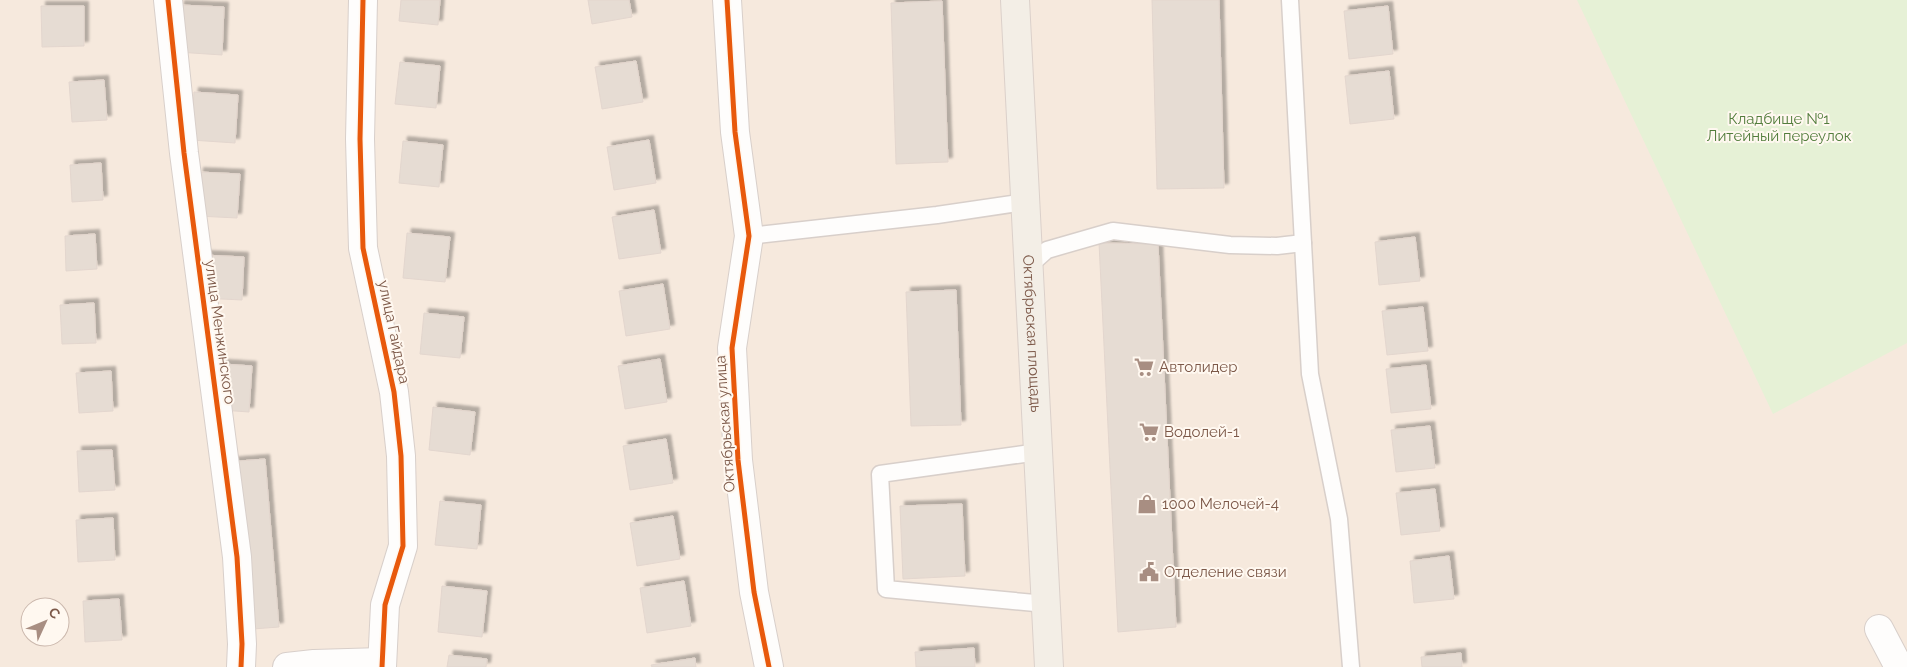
<svg xmlns="http://www.w3.org/2000/svg" width="1907" height="667" font-family="Raleway,sans-serif">
<style>
.residential{fill:#f6e9dd;fill-rule:evenodd}
.green{fill:#e6f1d6}
.building{fill:#e6dcd3;stroke:#e3d6ce;filter:url(#shadow)}
.lines{fill:none;stroke-linecap:round;stroke-linejoin:round}
.lane-casing{stroke:#d8cfca;stroke-width:19}
.street-casing{stroke:#d8cfca;stroke-width:30}
.primary-casing{stroke:#dbd0ca;stroke-width:30}
.lane{stroke:#fefdfc;stroke-width:16}
.street{stroke:#fefdfc;stroke-width:28}
.primary{stroke:#f3eee6;stroke-width:28}
.cycleway-casing{stroke:#fff8f0;stroke-width:8}
.cycleway{stroke:#e8590c;stroke-width:5}
.labels{text-anchor:middle;dominant-baseline:central;stroke-width:4;stroke-linejoin:round;paint-order:stroke}
.park-label{font-size:15px;fill:#527d3c;stroke:#fff8f0}
.street-label{font-size:15px;fill:#7c5848;stroke:#fff8f0}
.poi-label{font-size:15px;fill:#7c5848;stroke:#fff8f0;text-anchor:start}
</style>
<defs>
<filter id="shadow"><feDropShadow dx="4.5" dy="-4.5" stdDeviation="1" flood-color="#0004"/></filter>
</defs>
<rect width="100%" height="100%" fill="#f9f3ed"/>
<path class="residential" d="M0,0H1907V667H0ZM30,607H60V637H30Z"/>
<path class="green" d="M1577,0H1907V343L1773,414Z"/>
<g class="building">
<path d="M401,0H440L438,25L399,21Z"/>
<path d="M588,0H629L632,17L592,24Z"/>
<path d="M1152,0H1219L1224,188L1157,189Z"/>
<path d="M942,1L948,162L896,164L891,3Z"/>
<path d="M180,5L224,7L222,55L177,52Z"/>
<path d="M41,6H84V46L42,47Z"/>
<path d="M1388,6L1393,54L1349,59L1344,11Z"/>
<path d="M636,61L643,102L602,109L595,67Z"/>
<path d="M400,62L440,66L436,108L395,104Z"/>
<path d="M1389,71L1394,119L1350,124L1345,76Z"/>
<path d="M104,80L107,120L72,122L69,82Z"/>
<path d="M194,92L238,95L235,143L191,140Z"/>
<path d="M649,140L656,183L614,190L607,147Z"/>
<path d="M403,141L443,145L439,187L399,183Z"/>
<path d="M101,163L103,200L72,202L70,165Z"/>
<path d="M199,172L240,174L237,218L197,216Z"/>
<path d="M654,210L661,253L619,259L612,217Z"/>
<path d="M407,233L450,237L445,282L403,278Z"/>
<path d="M95,234L97,269L66,271L65,236Z"/>
<path d="M1415,237L1420,281L1379,285L1375,242Z"/>
<path d="M1099,243L1158,244L1176,627L1118,632Z"/>
<path d="M204,255L244,257L242,300L201,298Z"/>
<path d="M663,284L670,329L626,336L619,291Z"/>
<path d="M956,290L961,425L911,426L906,292Z"/>
<path d="M94,303L96,343L62,344L60,305Z"/>
<path d="M1423,307L1428,351L1387,355L1382,311Z"/>
<path d="M424,313L464,317L460,358L420,354Z"/>
<path d="M660,359L667,402L625,409L618,366Z"/>
<path d="M210,363L252,366L249,412L207,409Z"/>
<path d="M1426,365L1431,409L1391,413L1386,369Z"/>
<path d="M111,371L113,411L79,413L76,373Z"/>
<path d="M433,407L475,412L470,455L429,450Z"/>
<path d="M1430,426L1435,468L1396,472L1391,430Z"/>
<path d="M666,439L673,483L630,490L623,446Z"/>
<path d="M112,450L115,490L79,492L77,451Z"/>
<path d="M265,459L279,627L240,630L226,462Z"/>
<path d="M1435,489L1440,531L1401,535L1396,493Z"/>
<path d="M440,501L481,505L477,549L435,545Z"/>
<path d="M962,504L965,576L903,579L900,506Z"/>
<path d="M673,516L680,559L637,566L630,523Z"/>
<path d="M113,518L115,560L78,562L76,520Z"/>
<path d="M1449,556L1454,599L1414,603L1410,561Z"/>
<path d="M684,581L691,626L647,633L640,588Z"/>
<path d="M442,586L487,591L482,637L438,632Z"/>
<path d="M119,599L122,640L85,642L83,601Z"/>
<path d="M974,648L975,667H916L915,652Z"/>
<path d="M1461,653L1462,667H1422L1421,657Z"/>
<path d="M449,655L487,659L486,667H447Z"/>
<path d="M695,658L696,667H652L651,665Z"/>
</g>
<g class="lines">
<defs>
<g id="lane">
<path d="M1290,0L1310,374L1339,519L1351,667"/>
<path d="M749,236L937,215L1025,202"/>
<path d="M1029,266L1047,250L1113,231L1230,245L1277,246L1303,243"/>
<path d="M1038,452L880,474L886,589L1046,604"/>
</g>
<g id="street">
<path d="M168,0L184,153L237,557L242,644L241,667"/>
<path d="M363,0L360,139L363,248L394,392L401,456L403,546L385,605L382,667"/>
<path d="M727,0L735,132L749,236L732,348L738,460L754,592L769,667"/>
<path d="M1879,629L1899,667"/>
<path d="M287,667L314,664L382,662"/>
</g>
<g id="primary">
<path id="s1" d="M1015,0L1049,667"/>
</g>
</defs>
<use href="#lane" class="lane-casing"/>
<use href="#street" class="street-casing"/>
<use href="#primary" class="primary-casing"/>
<use href="#lane" class="lane"/>
<use href="#street" class="street"/>
<use href="#primary" class="primary"/>
<defs>
<g id="cycleway">
<path d="M168,0L184,153L237,557L242,644L241,667"/>
<path d="M363,0L360,139L363,248L394,392L401,456L403,546L385,605L382,667"/>
<path d="M727,0L735,132L749,236L732,348L738,460L754,592L769,667"/>
</g>
</defs>
<use href="#cycleway" class="cycleway-casing"/>
<use href="#cycleway" class="cycleway"/>
</g>
<defs>
<symbol id="supermarket-bare" viewBox="-9 -9 18 18"><path d="M-6-5.5h2.5l.6 2H6L4.5 2H-2.5L-4.4-4H-6ZM-1.5 3.2a1.3 1.3 0 1 0 .1 0ZM3 3.2a1.3 1.3 0 1 0 .1 0Z" fill="#a88e82" stroke="#fff8f0" stroke-width="2.5" paint-order="stroke"/></symbol>
<symbol id="shop-bare" viewBox="-9 -9 18 18"><path d="M-5-2.5h2.3a2.7 3.5 0 0 1 5.4 0H5L5.5 6h-11ZM-1.5-2.5h3a1.5 2.3 0 0 0-3 0Z" fill="#a88e82" stroke="#fff8f0" stroke-width="2.5" paint-order="stroke"/></symbol>
<symbol id="civic-bare" viewBox="-9 -9 18 18"><path d="M-.6-6.5H3V-4.5H.6V-3L4-1V1h2V6H-6V1h2V-1L-.6-3ZM-1.2 2.5V6h2.4V2.5Z" fill="#a88e82" stroke="#fff8f0" stroke-width="2.5" paint-order="stroke"/></symbol>
</defs>
<g fill-rule="evenodd">
<use href="#supermarket-bare" x="1130" y="353" width="28" height="28"/>
<use href="#supermarket-bare" x="1135" y="418" width="28" height="28"/>
<use href="#shop-bare" x="1133" y="490" width="28" height="28"/>
<use href="#civic-bare" x="1135" y="558" width="28" height="28"/>
</g>
<g class="labels">
<g class="park-label">
<text x="1779" y="119">Кладбище №1<tspan x="1779" dy="17">Литейный переулок</tspan></text>
</g>
<g class="street-label">
<text transform="translate(220 332) rotate(82)">улица Менжинского</text>
<text transform="translate(394 332) rotate(78)">улица Гайдара</text>
<text stroke="none"><textPath href="#s1" startOffset="334">Октябрьская площадь</textPath></text>
<text transform="translate(725 424) rotate(-94)">Октябрьская улица</text>
</g>
<g class="poi-label">
<text x="1159" y="367">Автолидер</text>
<text x="1164" y="432">Водолей-1</text>
<text x="1162" y="504">1000 Мелочей-4</text>
<text x="1164" y="572">Отделение связи</text>
</g>
</g>
<g transform="translate(45 622) rotate(46)"><circle r="24" fill="#fff8f0" stroke="#cbb8ad"/>
<path d="M0-4L9 19L0 12L-9 19Z" fill="#a88e82"/>
<text y="-8" font-size="14" font-weight="bold" text-anchor="middle" fill="#7c5848">С</text>
</g>
</svg>
